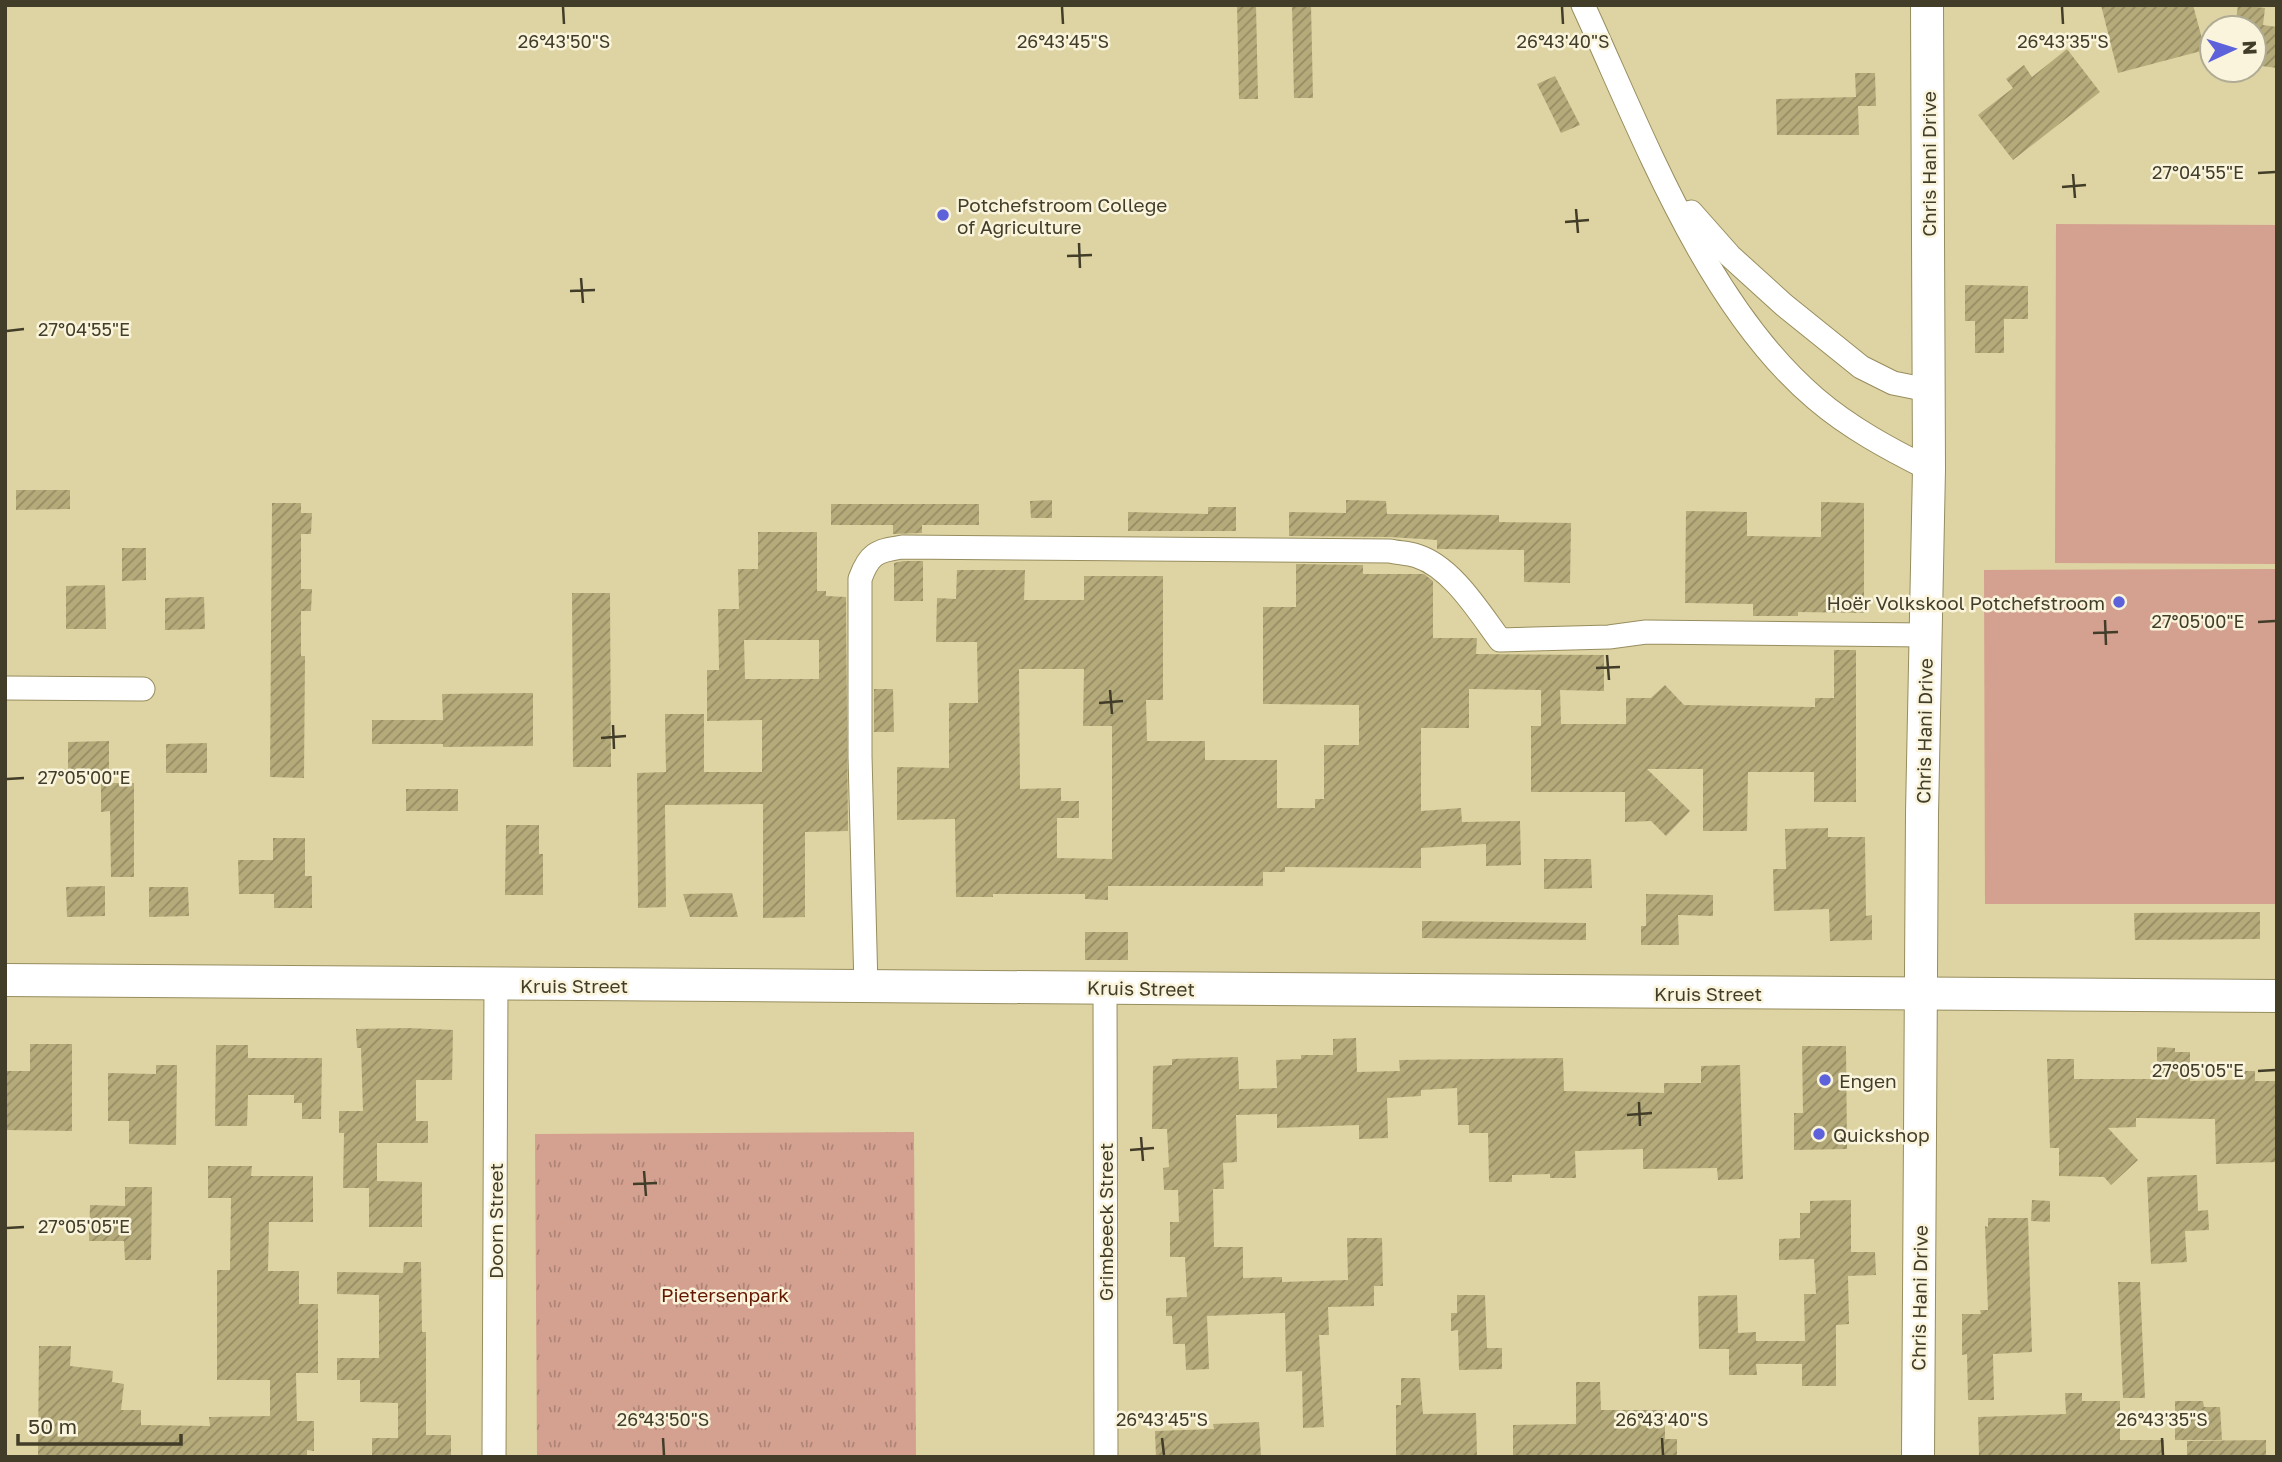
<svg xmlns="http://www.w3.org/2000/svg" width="2282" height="1462" font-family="'Golos Text',sans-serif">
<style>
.green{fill:#d4a090}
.park{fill:url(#park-tufts)}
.building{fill:url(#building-hatch);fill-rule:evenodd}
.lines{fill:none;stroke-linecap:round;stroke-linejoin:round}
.street-casing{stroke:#978d5e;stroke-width:25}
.secondary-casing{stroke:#978d5e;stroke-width:34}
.street{stroke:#fff;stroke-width:23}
.secondary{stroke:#fff;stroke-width:32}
.ticks{fill:none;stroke:#423d29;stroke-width:2.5}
.poi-dot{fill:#5e62da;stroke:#f9f4db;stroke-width:2.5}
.labels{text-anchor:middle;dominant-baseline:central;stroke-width:5;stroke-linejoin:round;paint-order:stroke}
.street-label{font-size:19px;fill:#423d29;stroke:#f9f4db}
.poi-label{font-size:19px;fill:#423d29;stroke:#f9f4db;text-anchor:start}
.park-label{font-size:19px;fill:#631600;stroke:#f9f4db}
.ticks-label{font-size:18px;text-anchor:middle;fill:#423d29;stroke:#f9f4db;stroke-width:5;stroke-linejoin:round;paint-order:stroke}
</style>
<defs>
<pattern id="park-tufts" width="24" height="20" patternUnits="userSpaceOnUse" patternTransform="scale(1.75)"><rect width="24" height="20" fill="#d4a090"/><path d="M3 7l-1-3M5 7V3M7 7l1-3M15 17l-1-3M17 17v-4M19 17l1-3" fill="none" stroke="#ae8476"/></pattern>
<pattern id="building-hatch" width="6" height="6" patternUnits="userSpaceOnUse" patternTransform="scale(1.75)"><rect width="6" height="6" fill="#b5aa7a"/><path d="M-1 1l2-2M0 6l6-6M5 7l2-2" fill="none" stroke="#958c64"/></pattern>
</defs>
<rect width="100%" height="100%" fill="#ded3a2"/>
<g class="green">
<path d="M2056,224L2277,225V564L2055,563Z"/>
<path d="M2277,569V904H1985L1984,570Z"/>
</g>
<path class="park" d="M914,1132L916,1457H537L535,1134Z"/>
<g class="building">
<path d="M1237,5H1256L1258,99H1239Z"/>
<path d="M1292,5H1311L1313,98H1294Z"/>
<path d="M2101,5H2193L2205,50L2118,73Z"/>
<path d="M2238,5L2265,8L2263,25L2277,27V68L2254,65V28H2235Z"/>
<path d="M2067,49L2100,92L2013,160L1978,115L2013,88L2006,79L2024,65L2032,77Z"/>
<path d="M1855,73H1875L1876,106H1858L1859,135H1777L1776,99L1856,97Z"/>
<path d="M1555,76L1580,125L1561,133L1537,84Z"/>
<path d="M1965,285L2028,286V319H2004V353H1975V321H1965Z"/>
<path d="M16,490H70V509L16,510Z"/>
<path d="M1052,500V518H1031L1030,501Z"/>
<path d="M1346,500L1386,501L1387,514L1499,515V522L1571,523L1570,583L1524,582V550L1437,549V540L1390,537L1289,536V512L1346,513Z"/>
<path d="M1821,502L1864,503V613L1798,612V616H1753V604L1685,603L1686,511L1747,512V536L1821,537Z"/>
<path d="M272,503H301V513H312L311,534H301V589H312L311,611H301V656H305L304,778L270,777Z"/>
<path d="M831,504H979V525H922V533L893,534V525H831Z"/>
<path d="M1208,507H1236V531H1128V512L1208,514Z"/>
<path d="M758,532H817V591H826V596L846,597L848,831L805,832V917L763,918V804L665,805L666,907L638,908L637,773L666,772L665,714H704V772H762V720L707,721V670H719L718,609H739L738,569H758ZM744,640H819V679H745Z"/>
<path d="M122,548H146V580L122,581Z"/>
<path d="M903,561H923V601H894V563Z"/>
<path d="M1296,564L1363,565V574H1424L1433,581V638H1477L1476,654L1604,655V691L1560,690L1561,724H1626V698H1651L1665,685L1684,705L1815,707V698H1834V650H1856V802H1814V772H1748L1747,831H1703V769H1647L1690,811L1666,836L1651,821L1625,822V792H1531V726H1541V690L1469,689V728H1421V811L1461,808L1462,822L1520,821L1521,865L1486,866V844L1421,848V868L1285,867V872H1263V886H1108V900L1085,899V894H993V897H956L955,819L897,820V767L949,768V703H978L977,642H936L937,598L956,599L957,570H1025L1024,600H1084V576H1163V700H1146L1147,741H1205V760H1277V808H1315V799H1324V745H1359V705L1263,704V607H1296ZM1019,669H1084L1083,726H1112V859L1057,858V818H1079V801H1061V788L1020,789Z"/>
<path d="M105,585L106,629H66V586Z"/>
<path d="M572,593H610L611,767H573Z"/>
<path d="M204,597L205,629L165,630V598Z"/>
<path d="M874,689H893L894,732H874Z"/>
<path d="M533,693V746L443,747V744H372V720H443L442,694Z"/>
<path d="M109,741V773L68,774V742Z"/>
<path d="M207,743V773H166V744Z"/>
<path d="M101,783H134V877H111L110,811L101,812Z"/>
<rect x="406" y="789" width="52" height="22"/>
<path d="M506,825H539V854H543V895H505Z"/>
<path d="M1828,828V837H1865L1866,916L1872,915V940L1830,941L1829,909L1774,911L1773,869H1786L1785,829Z"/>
<path d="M273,838H305V876H312V908H274V894H239L238,860H273Z"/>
<path d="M1544,859H1591L1592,888L1544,889Z"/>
<path d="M105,886V916L67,917L66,887Z"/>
<path d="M149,887H188L189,916L149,917Z"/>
<path d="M732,893L738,917H690L683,894Z"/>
<path d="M1646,894L1713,895V916L1678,915L1679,945H1641V926H1646Z"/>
<path d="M2260,912V939L2135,940L2134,913Z"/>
<path d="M1422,921L1586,923V940L1422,938Z"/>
<rect x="1085" y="932" width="43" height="28"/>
<path d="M408,1028L453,1030L452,1080H416V1121H428V1143H377V1181L422,1182V1227H369V1188H343L344,1133H339V1111H363L361,1048H357L356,1029Z"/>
<path d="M1356,1038L1357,1072L1400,1071L1399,1060L1563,1058L1564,1091L1664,1093V1083H1701V1066L1740,1065L1743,1179L1718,1180L1717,1168L1643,1169V1149L1575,1151L1576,1178H1550V1174L1512,1175V1182H1489L1488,1133H1469V1125H1458L1457,1088L1421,1090V1096L1387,1098L1388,1138L1359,1139V1125L1277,1128V1114L1236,1115L1237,1162L1223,1163L1224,1189H1213L1214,1247H1243V1278L1282,1277V1282L1348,1280L1347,1238H1382L1383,1286H1374V1306L1328,1307L1329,1335H1319L1324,1427L1303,1428L1302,1371L1286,1372L1285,1313L1207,1316L1209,1369L1186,1370L1185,1344H1173L1172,1316H1166V1298L1187,1297L1185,1257H1170V1222H1179L1178,1190H1164L1163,1168L1169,1167L1167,1129H1152L1153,1066L1172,1065V1059L1238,1057L1239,1089L1277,1088L1276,1060L1301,1059V1055H1333V1039Z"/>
<path d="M30,1044H72V1131L5,1130V1071H30Z"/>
<path d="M216,1045H248V1058H322L321,1119H302V1103H294V1095H248L247,1126H215Z"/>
<path d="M1802,1046H1846L1847,1149L1794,1150V1113H1803Z"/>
<path d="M2157,1047L2175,1048V1052H2190V1081L2236,1080V1071H2255V1081H2277V1162L2216,1164L2215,1119L2136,1118V1127L2108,1128L2138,1160L2111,1185L2104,1177L2059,1176V1148H2050L2047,1059H2074V1079H2157Z"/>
<path d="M156,1065H177L176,1145L129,1144V1121H108V1073L156,1074Z"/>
<path d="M208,1166H252L251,1176H313V1222H269L268,1271H299V1304H318V1373H296L297,1421H314V1451L307,1450V1457H38L39,1346H71L70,1366L113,1371L112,1382L124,1384L121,1410H141V1425L210,1426L209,1417L270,1416V1380H217V1270H230L231,1198H208Z"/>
<path d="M2197,1175L2198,1211L2208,1210L2209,1230L2185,1231L2187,1262L2151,1264L2147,1177Z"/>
<path d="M125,1187H152L151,1260H125L124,1241H89L90,1205L125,1206Z"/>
<path d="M1851,1200V1252H1875L1876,1275L1848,1276L1849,1324L1836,1325V1386H1802V1364H1756L1757,1375H1729V1349H1699L1698,1296L1737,1295L1738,1333L1756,1332V1341H1805L1804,1294H1816L1814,1259L1779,1260V1239L1800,1238V1213H1810V1201Z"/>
<path d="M2032,1200L2050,1201V1222L2031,1221Z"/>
<path d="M1988,1218H2028L2032,1352L1993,1354L1994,1400H1968L1967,1354L1962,1355V1314H1981L1980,1310H1988L1985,1226L1988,1227Z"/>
<path d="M404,1262H421L422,1332H426V1435H451V1457H372V1438H398V1403L360,1402V1380H337V1358H379V1295L337,1294V1272L403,1273Z"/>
<path d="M2118,1282H2140L2145,1398H2123Z"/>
<path d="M1457,1295H1485L1487,1348H1502V1369L1459,1370L1458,1330L1451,1331V1313H1457Z"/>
<path d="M1401,1378H1420L1423,1414L1476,1413L1477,1457H1396V1405H1401Z"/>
<path d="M1576,1382H1600L1601,1410H1665V1439H1677V1457H1513V1425L1576,1424Z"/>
<path d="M2065,1393H2082V1401H2120V1440H2164V1457H1979L1978,1417L2066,1414Z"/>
<path d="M2175,1401H2203L2204,1407H2220L2222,1440H2175Z"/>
<path d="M1259,1422L1261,1457H1156L1155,1431L1214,1429L1213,1424Z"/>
<path d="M2266,1440V1457H2187V1441Z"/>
</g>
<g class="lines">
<defs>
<g id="street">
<path d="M1583,5C1643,135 1706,306 1816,399C1850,428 1889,449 1929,469"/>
<path d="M1691,212L1730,256L1784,305L1861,367L1893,383L1928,390"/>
<path d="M5,688L143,689"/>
<path d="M866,987L860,756V579C869,554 876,551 902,547L1390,551C1399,553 1409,553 1417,556C1452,567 1479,612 1500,640L1609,637L1646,632L1926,635"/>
<path d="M1105,988L1106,1457"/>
<path d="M494,1457L496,984"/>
</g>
<g id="secondary">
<path d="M5,980L2277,996"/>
<path d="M1918,1457L1922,813L1929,469L1927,5"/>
</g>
</defs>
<use href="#street" class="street-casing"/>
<use href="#secondary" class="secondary-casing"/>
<use href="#street" class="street"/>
<use href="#secondary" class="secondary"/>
</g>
<path class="ticks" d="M563,7L564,24M1062,7L1063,24M1562,7L1563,24M2062,7L2063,24M2258,173L2275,172M2073,174L2075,198M2062,187L2086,185M1576,209L1578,233M1565,222L1589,220M1079,243L1080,268M1067,256L1092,255M581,278L583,303M570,291L595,290M7,331L24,329M2105,620L2106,645M2258,622L2275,621M2093,633L2118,632M1607,655L1609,680M1596,668L1620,667M1110,690L1112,714M1099,703L1123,701M613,725L614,749M601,738L626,736M7,779L24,778M2258,1071L2275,1070M1639,1102L1640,1126M1627,1115L1652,1113M1141,1137L1143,1161M1130,1150L1154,1148M644,1171L646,1196M633,1184L657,1183M7,1228L24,1227M663,1438L664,1455M1162,1438L1164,1455M1662,1438L1663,1455M2162,1438L2163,1455"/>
<g class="poi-dot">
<circle cx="943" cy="215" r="7"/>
<circle cx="2119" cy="602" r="7"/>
<circle cx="1825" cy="1080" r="7"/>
<circle cx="1819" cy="1134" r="7"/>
</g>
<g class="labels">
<g class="street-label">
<text transform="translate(1928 164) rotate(-90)">Chris Hani Drive</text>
<text transform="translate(1924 731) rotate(-89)">Chris Hani Drive</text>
<text x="574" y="985">Kruis Street</text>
<text transform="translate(1141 988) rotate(1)">Kruis Street</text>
<text x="1708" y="993">Kruis Street</text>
<text transform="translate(495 1221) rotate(-90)">Doorn Street</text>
<text transform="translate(1105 1222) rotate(-90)">Grimbeeck Street</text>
<text transform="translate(1919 1298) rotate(-89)">Chris Hani Drive</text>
</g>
<g class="poi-label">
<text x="957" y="204">Potchefstroom College<tspan x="957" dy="22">of Agriculture</tspan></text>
<text x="2105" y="602" text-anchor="end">Hoër Volkskool Potchefstroom</text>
<text x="1839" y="1080">Engen</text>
<text x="1833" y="1134">Quickshop</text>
</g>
<g class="park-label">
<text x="725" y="1294">Pietersenpark</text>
</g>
</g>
<g class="ticks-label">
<text x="564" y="48">26°43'50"S</text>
<text x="1063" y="48">26°43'45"S</text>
<text x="1563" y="48">26°43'40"S</text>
<text x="2063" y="48">26°43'35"S</text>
<text x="2198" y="179">27°04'55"E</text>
<text x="84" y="336">27°04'55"E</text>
<text x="2198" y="628">27°05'00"E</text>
<text x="84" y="784">27°05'00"E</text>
<text x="2198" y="1077">27°05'05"E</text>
<text x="84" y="1233">27°05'05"E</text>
<text x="663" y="1426">26°43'50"S</text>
<text x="1162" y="1426">26°43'45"S</text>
<text x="1662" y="1426">26°43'40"S</text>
<text x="2162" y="1426">26°43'35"S</text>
</g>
<rect width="2282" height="1462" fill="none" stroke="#423d29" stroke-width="14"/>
<g transform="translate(2233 49) rotate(86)"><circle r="33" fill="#f9f4db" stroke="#b0ab94" stroke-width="2"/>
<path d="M0-5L12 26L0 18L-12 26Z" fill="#5e62da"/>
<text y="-10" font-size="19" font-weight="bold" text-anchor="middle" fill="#423d29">N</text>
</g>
<path d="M18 1434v10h163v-10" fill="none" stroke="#423d29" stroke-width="3.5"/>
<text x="28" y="1434" font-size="21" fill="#423d29" stroke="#f9f4db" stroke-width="5" paint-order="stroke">50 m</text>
</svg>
